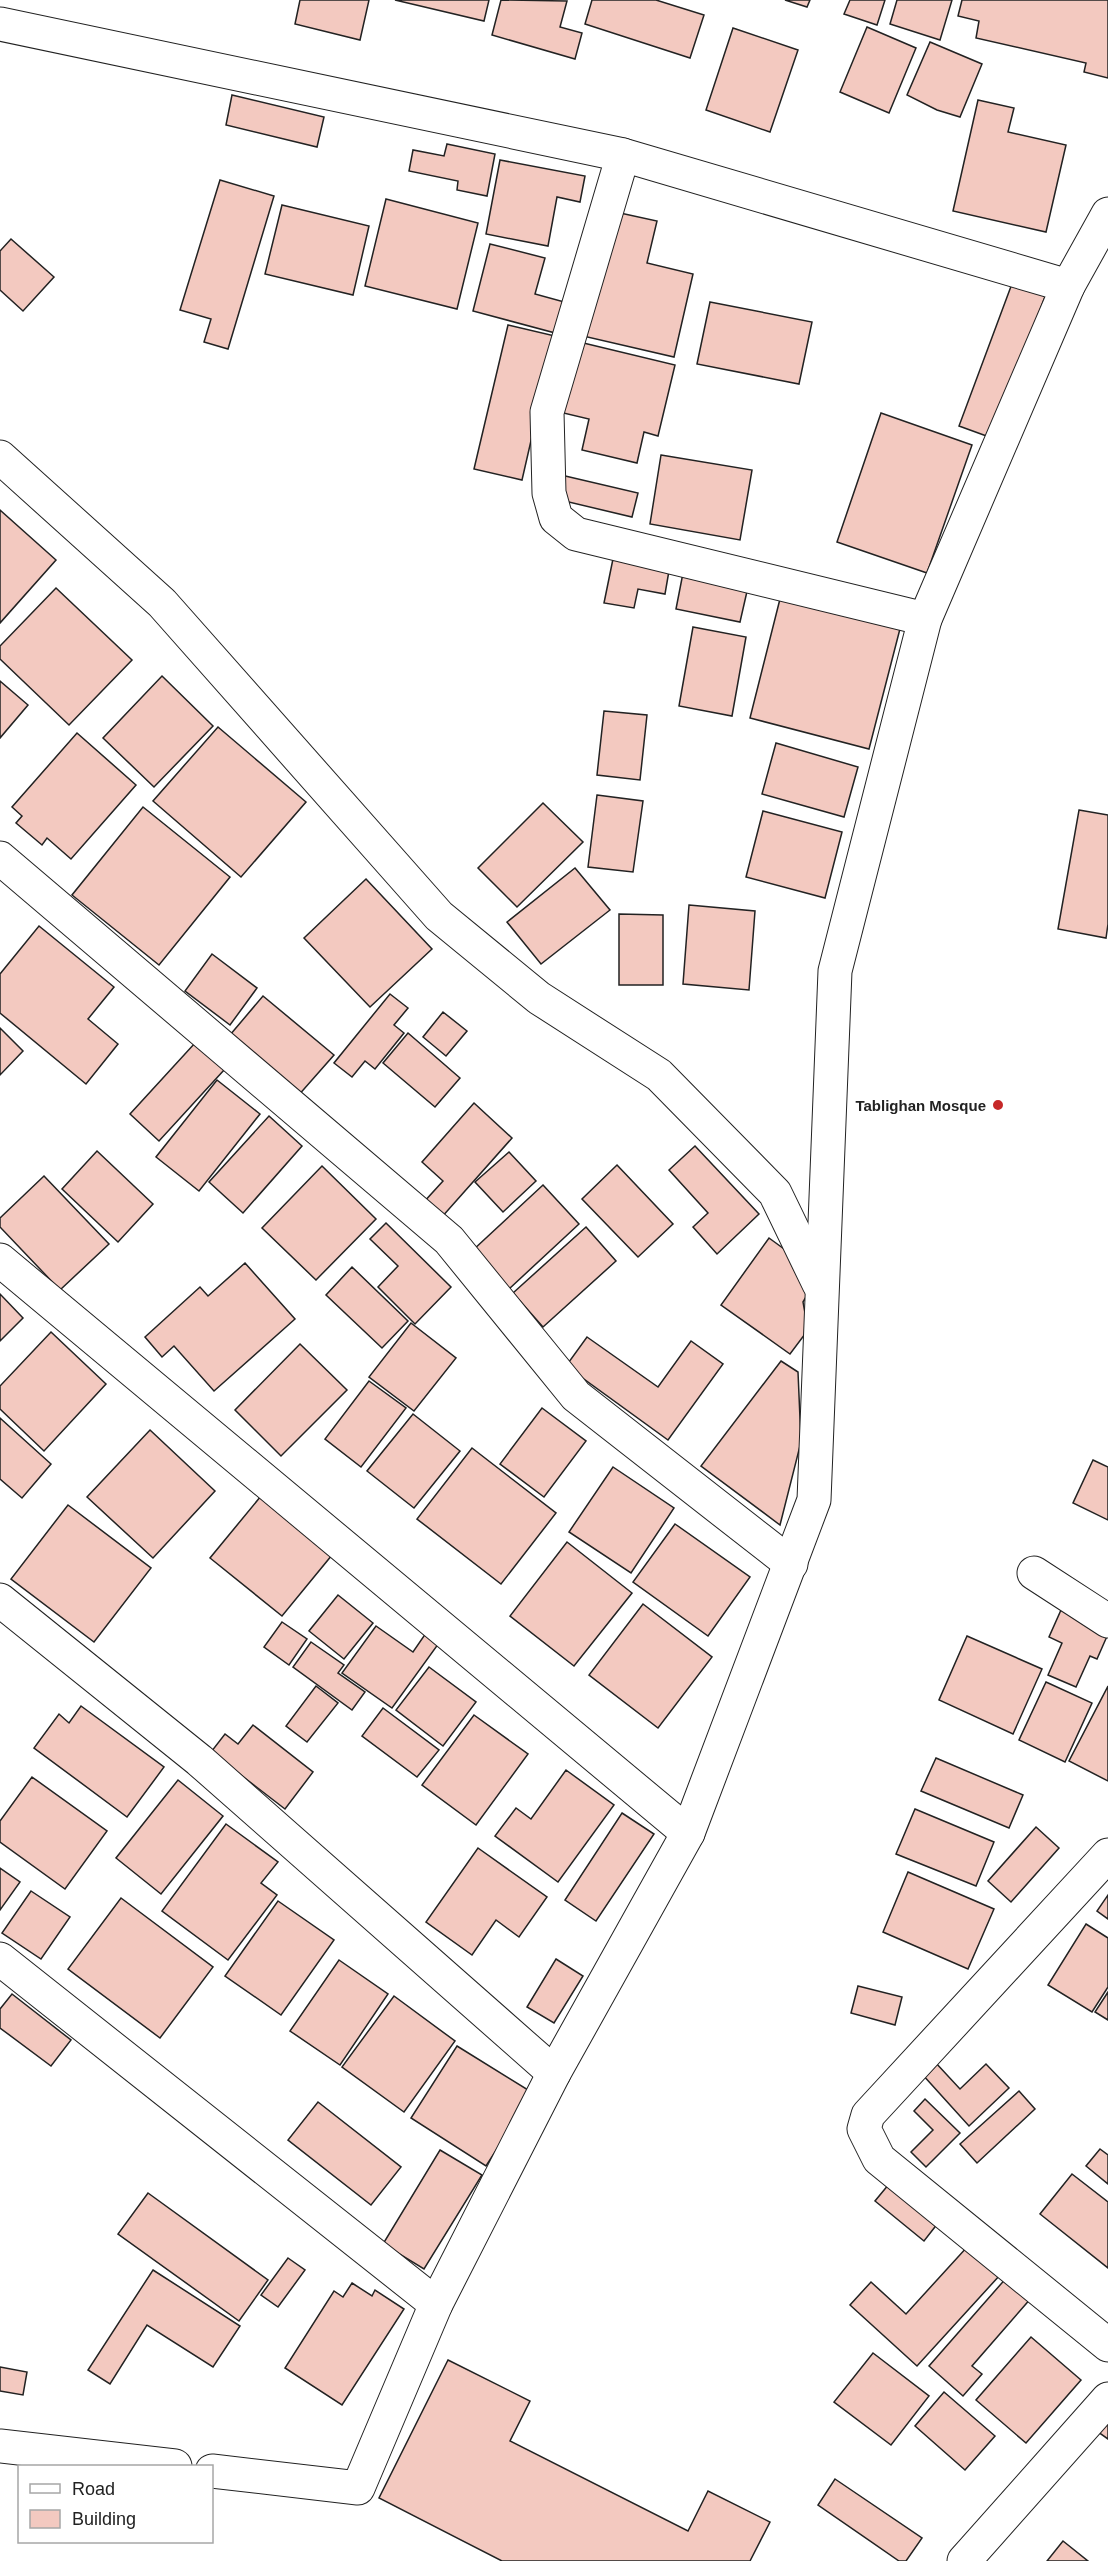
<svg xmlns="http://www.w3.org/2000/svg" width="1108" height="2561" font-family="Arial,sans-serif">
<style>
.building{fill:#f3c9c0;stroke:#222;stroke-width:1.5}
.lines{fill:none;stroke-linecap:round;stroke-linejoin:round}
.street-casing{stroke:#222;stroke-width:35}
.street{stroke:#fff;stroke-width:33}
.poi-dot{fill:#c62828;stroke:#fff;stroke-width:2}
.labels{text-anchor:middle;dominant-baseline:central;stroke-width:4.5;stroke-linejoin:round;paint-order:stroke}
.poi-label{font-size:15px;font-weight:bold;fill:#222;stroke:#fff;text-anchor:end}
</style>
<rect width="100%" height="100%" fill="#fff"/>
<g class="building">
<path d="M300,0H369L360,40L295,24Z"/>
<path d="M395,0H489L484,21Z"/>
<path d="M501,0L567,1L560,27L582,33L575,59L492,35Z"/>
<path d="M592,0H656L704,15L690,58L585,24Z"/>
<path d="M785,0H810L807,7Z"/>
<path d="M850,0H885L877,25L844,14Z"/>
<path d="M897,0H952L940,40L890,24Z"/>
<path d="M962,0H1108V78L1084,72L1086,63L976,38L979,21L958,16Z"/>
<path d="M867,27L916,48L889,113L840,92Z"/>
<path d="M733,28L798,50L770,132L706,110Z"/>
<path d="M930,42L982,64L960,117L937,110L907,95Z"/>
<path d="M232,95L324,117L317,147L226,125Z"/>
<path d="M978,100L1014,108L1008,132L1066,145L1046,232L953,211Z"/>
<path d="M447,144L495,154L487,196L457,190L458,181L409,171L413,150L444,156Z"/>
<path d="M500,160L585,176L580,202L557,197L548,246L486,234Z"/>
<path d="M220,180L274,196L228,349L204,342L211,319L180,310Z"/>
<path d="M386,199L478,223L457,309L365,286Z"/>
<path d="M282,205L369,226L353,295L265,274Z"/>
<path d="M611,211L657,221L647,263L693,274L674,357L583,336Z"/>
<path d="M11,239L54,277L23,311L0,290V251Z"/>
<path d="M490,244L545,258L535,294L568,303L559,334L473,311Z"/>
<path d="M1013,281L1046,294L992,438L959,426Z"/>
<path d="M710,302L812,322L799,384L697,364Z"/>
<path d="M508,325L555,336L522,480L474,469Z"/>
<path d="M571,340L675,365L658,436L644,432L637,463L582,450L589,419L555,411Z"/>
<path d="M881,413L972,445L927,573L837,542Z"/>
<path d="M661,455L752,470L740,540L650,524Z"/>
<path d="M561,475L638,493L632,517L556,499Z"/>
<path d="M0,510L56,560L0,623Z"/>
<path d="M614,554L670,565L665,594L638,589L634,608L604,603Z"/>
<path d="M683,573L748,587L740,622L676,609Z"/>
<path d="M56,588L132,660L69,725L0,659V646Z"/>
<path d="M782,591L902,621L869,749L750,718Z"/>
<path d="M693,627L746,637L732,716L679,706Z"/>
<path d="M162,676L213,726L154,787L103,738Z"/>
<path d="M0,681L28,705L0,738Z"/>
<path d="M604,711L647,715L640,780L597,775Z"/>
<path d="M218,727L306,802L241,877L153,801Z"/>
<path d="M77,733L136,785L71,859L47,838L42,845L16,823L22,816L12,807Z"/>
<path d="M776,743L858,767L844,817L762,794Z"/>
<path d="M597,795L643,801L633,872L588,867Z"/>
<path d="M543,803L583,842L517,907L478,868Z"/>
<path d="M143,807L230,877L159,965L72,895Z"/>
<path d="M1079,810L1108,815V924L1106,938L1058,929Z"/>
<path d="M763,811L842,832L825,898L746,877Z"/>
<path d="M575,868L610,910L541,964L507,922Z"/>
<path d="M366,879L432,949L370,1007L304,938Z"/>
<path d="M689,905L755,911L749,990L683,984Z"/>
<path d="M619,914L663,915V985H619Z"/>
<path d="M39,926L114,987L88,1019L118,1044L86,1084L0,1013V974Z"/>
<path d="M212,954L257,988L230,1025L185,991Z"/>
<path d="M390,994L408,1008L394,1025L404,1033L375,1069L365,1061L352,1077L334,1063Z"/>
<path d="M263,996L334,1055L297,1097L230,1035Z"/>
<path d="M443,1012L467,1031L446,1056L423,1037Z"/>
<path d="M0,1028L23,1051L0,1075Z"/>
<path d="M408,1033L460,1078L435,1107L383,1063Z"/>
<path d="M195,1043L224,1070L159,1141L130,1114Z"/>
<path d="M217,1080L260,1114L199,1191L156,1157Z"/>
<path d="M474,1103L512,1138L441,1218L423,1203L443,1181L422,1162Z"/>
<path d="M269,1116L302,1146L243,1213L209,1182Z"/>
<path d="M695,1146L759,1214L717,1254L693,1227L708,1213L669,1170Z"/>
<path d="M97,1151L153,1204L118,1242L62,1189Z"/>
<path d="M509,1152L536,1181L503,1212L475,1182Z"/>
<path d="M617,1165L673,1224L638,1257L582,1199Z"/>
<path d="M322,1166L376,1219L316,1280L262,1228Z"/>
<path d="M44,1176L109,1244L60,1290L0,1227V1218Z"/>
<path d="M543,1185L579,1224L509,1289L472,1251Z"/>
<path d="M386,1223L451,1287L415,1324L378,1287L398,1266L370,1239Z"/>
<path d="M586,1227L616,1261L543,1327L513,1293Z"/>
<path d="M769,1238L806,1265L812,1287L803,1302L808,1330L790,1354L721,1305Z"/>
<path d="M245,1263L295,1319L214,1391L174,1346L162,1357L145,1337L200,1287L208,1296Z"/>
<path d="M352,1267L408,1321L382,1348L326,1295Z"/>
<path d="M0,1294L23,1318L0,1341Z"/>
<path d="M411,1323L456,1358L414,1411L369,1377Z"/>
<path d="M51,1332L106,1384L44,1451L0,1409V1386Z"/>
<path d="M587,1337L658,1387L691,1341L723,1364L668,1440L566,1366Z"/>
<path d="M300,1344L347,1390L281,1456L235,1410Z"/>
<path d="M781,1361L798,1372L801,1442L780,1525L701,1466Z"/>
<path d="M369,1381L406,1408L361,1467L325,1439Z"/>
<path d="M542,1408L586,1441L544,1497L500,1464Z"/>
<path d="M413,1414L460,1451L414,1508L367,1471Z"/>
<path d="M0,1418L51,1464L22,1498L0,1479Z"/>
<path d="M150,1430L215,1491L153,1558L87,1497Z"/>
<path d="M472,1448L556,1513L501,1584L417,1519Z"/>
<path d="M1093,1460L1108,1467V1520L1073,1503Z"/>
<path d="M613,1467L674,1508L631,1573L569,1532Z"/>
<path d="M261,1496L332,1555L282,1616L210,1558Z"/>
<path d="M68,1505L151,1568L94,1642L11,1579Z"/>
<path d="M675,1524L750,1577L708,1636L633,1582Z"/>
<path d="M567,1542L632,1593L574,1666L510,1616Z"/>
<path d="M338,1595L373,1623L344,1659L309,1631Z"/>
<path d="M643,1604L712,1657L658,1728L589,1675Z"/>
<path d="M1061,1610L1108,1634L1097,1659L1090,1656L1076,1687L1048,1675L1062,1643L1049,1637Z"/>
<path d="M282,1622L307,1639L289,1665L264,1647Z"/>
<path d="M376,1626L413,1652L426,1633L439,1643L392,1708L342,1673Z"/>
<path d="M967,1636L1042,1669L1013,1734L939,1700Z"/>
<path d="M311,1642L344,1665L338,1673L365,1692L352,1710L293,1667Z"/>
<path d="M429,1667L476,1702L443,1746L396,1710Z"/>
<path d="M1046,1682L1092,1703L1065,1762L1019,1740Z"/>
<path d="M316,1686L338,1703L307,1742L286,1726Z"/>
<path d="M1108,1686V1781L1069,1761Z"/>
<path d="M81,1706L164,1767L127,1817L34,1748L59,1714L69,1723Z"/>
<path d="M383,1708L439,1750L417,1777L362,1736Z"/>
<path d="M474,1715L528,1754L476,1825L422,1785Z"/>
<path d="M253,1725L313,1772L285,1809L211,1752L225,1734L238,1744Z"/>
<path d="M936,1758L1023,1795L1009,1828L921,1791Z"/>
<path d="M566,1770L614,1805L558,1882L495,1836L516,1808L531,1819Z"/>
<path d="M32,1777L107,1831L65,1889L0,1842V1821Z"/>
<path d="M178,1780L223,1816L161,1894L116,1858Z"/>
<path d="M915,1809L994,1842L976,1886L896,1854Z"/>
<path d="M622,1813L654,1834L596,1921L565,1900Z"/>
<path d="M226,1824L278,1862L261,1883L277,1895L228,1960L162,1911Z"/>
<path d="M1036,1827L1059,1848L1011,1902L988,1881Z"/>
<path d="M478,1848L547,1897L519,1937L496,1920L472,1955L426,1922Z"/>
<path d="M0,1868L20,1882L0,1910Z"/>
<path d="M908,1872L994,1909L968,1969L883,1932Z"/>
<path d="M31,1891L70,1917L41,1959L2,1933Z"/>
<path d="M1108,1895V1919L1097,1911Z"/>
<path d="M121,1898L213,1967L160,2038L68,1969Z"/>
<path d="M278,1901L334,1940L281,2015L225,1976Z"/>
<path d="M1086,1924L1108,1938V1987L1092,2012L1048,1985Z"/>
<path d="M556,1959L583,1976L554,2023L527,2007Z"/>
<path d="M339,1960L388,1994L340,2065L290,2031Z"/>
<path d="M858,1986L902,1997L895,2025L851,2013Z"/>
<path d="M1108,1992V2020L1095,2012Z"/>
<path d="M12,1994L71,2040L51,2066L0,2028V2009Z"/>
<path d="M394,1996L455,2041L404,2112L342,2067Z"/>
<path d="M457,2046L533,2093L486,2166L411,2118Z"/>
<path d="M935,2062L960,2089L986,2064L1009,2088L969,2126L922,2074Z"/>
<path d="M1019,2091L1035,2109L977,2163L960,2144Z"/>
<path d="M925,2099L960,2133L926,2167L911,2152L933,2130L914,2111Z"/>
<path d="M318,2102L401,2167L371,2205L288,2140Z"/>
<path d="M1100,2149L1108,2155V2184L1086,2166Z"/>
<path d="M440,2150L482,2175L424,2269L383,2244Z"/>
<path d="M1072,2174L1108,2202V2268L1040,2214Z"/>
<path d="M889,2184L938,2223L924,2241L875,2201Z"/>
<path d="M148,2193L268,2280L239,2321L118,2234Z"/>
<path d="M968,2246L1000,2275L917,2366L850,2305L871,2282L906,2314Z"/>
<path d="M288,2258L305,2270L278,2307L261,2295Z"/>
<path d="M153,2270L240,2326L213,2367L147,2325L110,2384L88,2370Z"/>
<path d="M1008,2276L1032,2297L972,2366L982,2374L963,2396L929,2366Z"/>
<path d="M352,2283L372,2296L375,2290L404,2309L342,2405L285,2368L334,2291L343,2297Z"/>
<path d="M1031,2337L1081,2380L1026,2443L976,2400Z"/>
<path d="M873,2353L929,2396L891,2445L834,2402Z"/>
<path d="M448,2360L530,2401L510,2441L688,2531L708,2491L770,2522L750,2561H502L379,2498Z"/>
<path d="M0,2367L27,2372L23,2395L0,2391Z"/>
<path d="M944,2392L995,2436L965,2470L915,2426Z"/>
<path d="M1108,2410V2439L1094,2429Z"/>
<path d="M835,2479L922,2538L906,2561H899L818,2505Z"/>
<path d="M1063,2541L1088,2561H1047Z"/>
</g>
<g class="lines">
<defs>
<g id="street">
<path d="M0,24L623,155L1068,286"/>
<path d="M623,155L547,412L549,493L556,518L576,534L925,619"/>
<path d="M0,457L162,603L439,916L539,998L659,1075L775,1193L819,1284"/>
<path d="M0,858L449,1240L576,1396L791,1564"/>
<path d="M0,1260L688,1833"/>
<path d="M1034,1573L1108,1621"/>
<path d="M0,1600L199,1760L554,2073"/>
<path d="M1108,1855L868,2115L864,2129L879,2159L1108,2345"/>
<path d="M0,1959L436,2304"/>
<path d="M0,2446L175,2466"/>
<path d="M212,2471L358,2488L436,2304L554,2073L688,1833L814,1500L835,971L925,619L1068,286L1108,214"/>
<path d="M964,2561L1108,2399"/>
</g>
</defs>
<use href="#street" class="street-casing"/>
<use href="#street" class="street"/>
</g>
<circle class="poi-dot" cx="998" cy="1105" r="6"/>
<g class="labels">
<g class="poi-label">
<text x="986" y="1105">Tablighan Mosque</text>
</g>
</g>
<rect x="18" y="2465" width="195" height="78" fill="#ffffff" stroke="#a7a7a7" stroke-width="1.5"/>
<rect x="30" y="2484" width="30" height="9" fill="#ffffff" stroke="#a7a7a7" stroke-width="1.5"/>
<text x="72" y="2495" font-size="18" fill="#222222">Road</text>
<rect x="30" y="2510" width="30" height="18" fill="#f3c9c0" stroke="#a7a7a7" stroke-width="1.5"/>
<text x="72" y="2525" font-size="18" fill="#222222">Building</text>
</svg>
